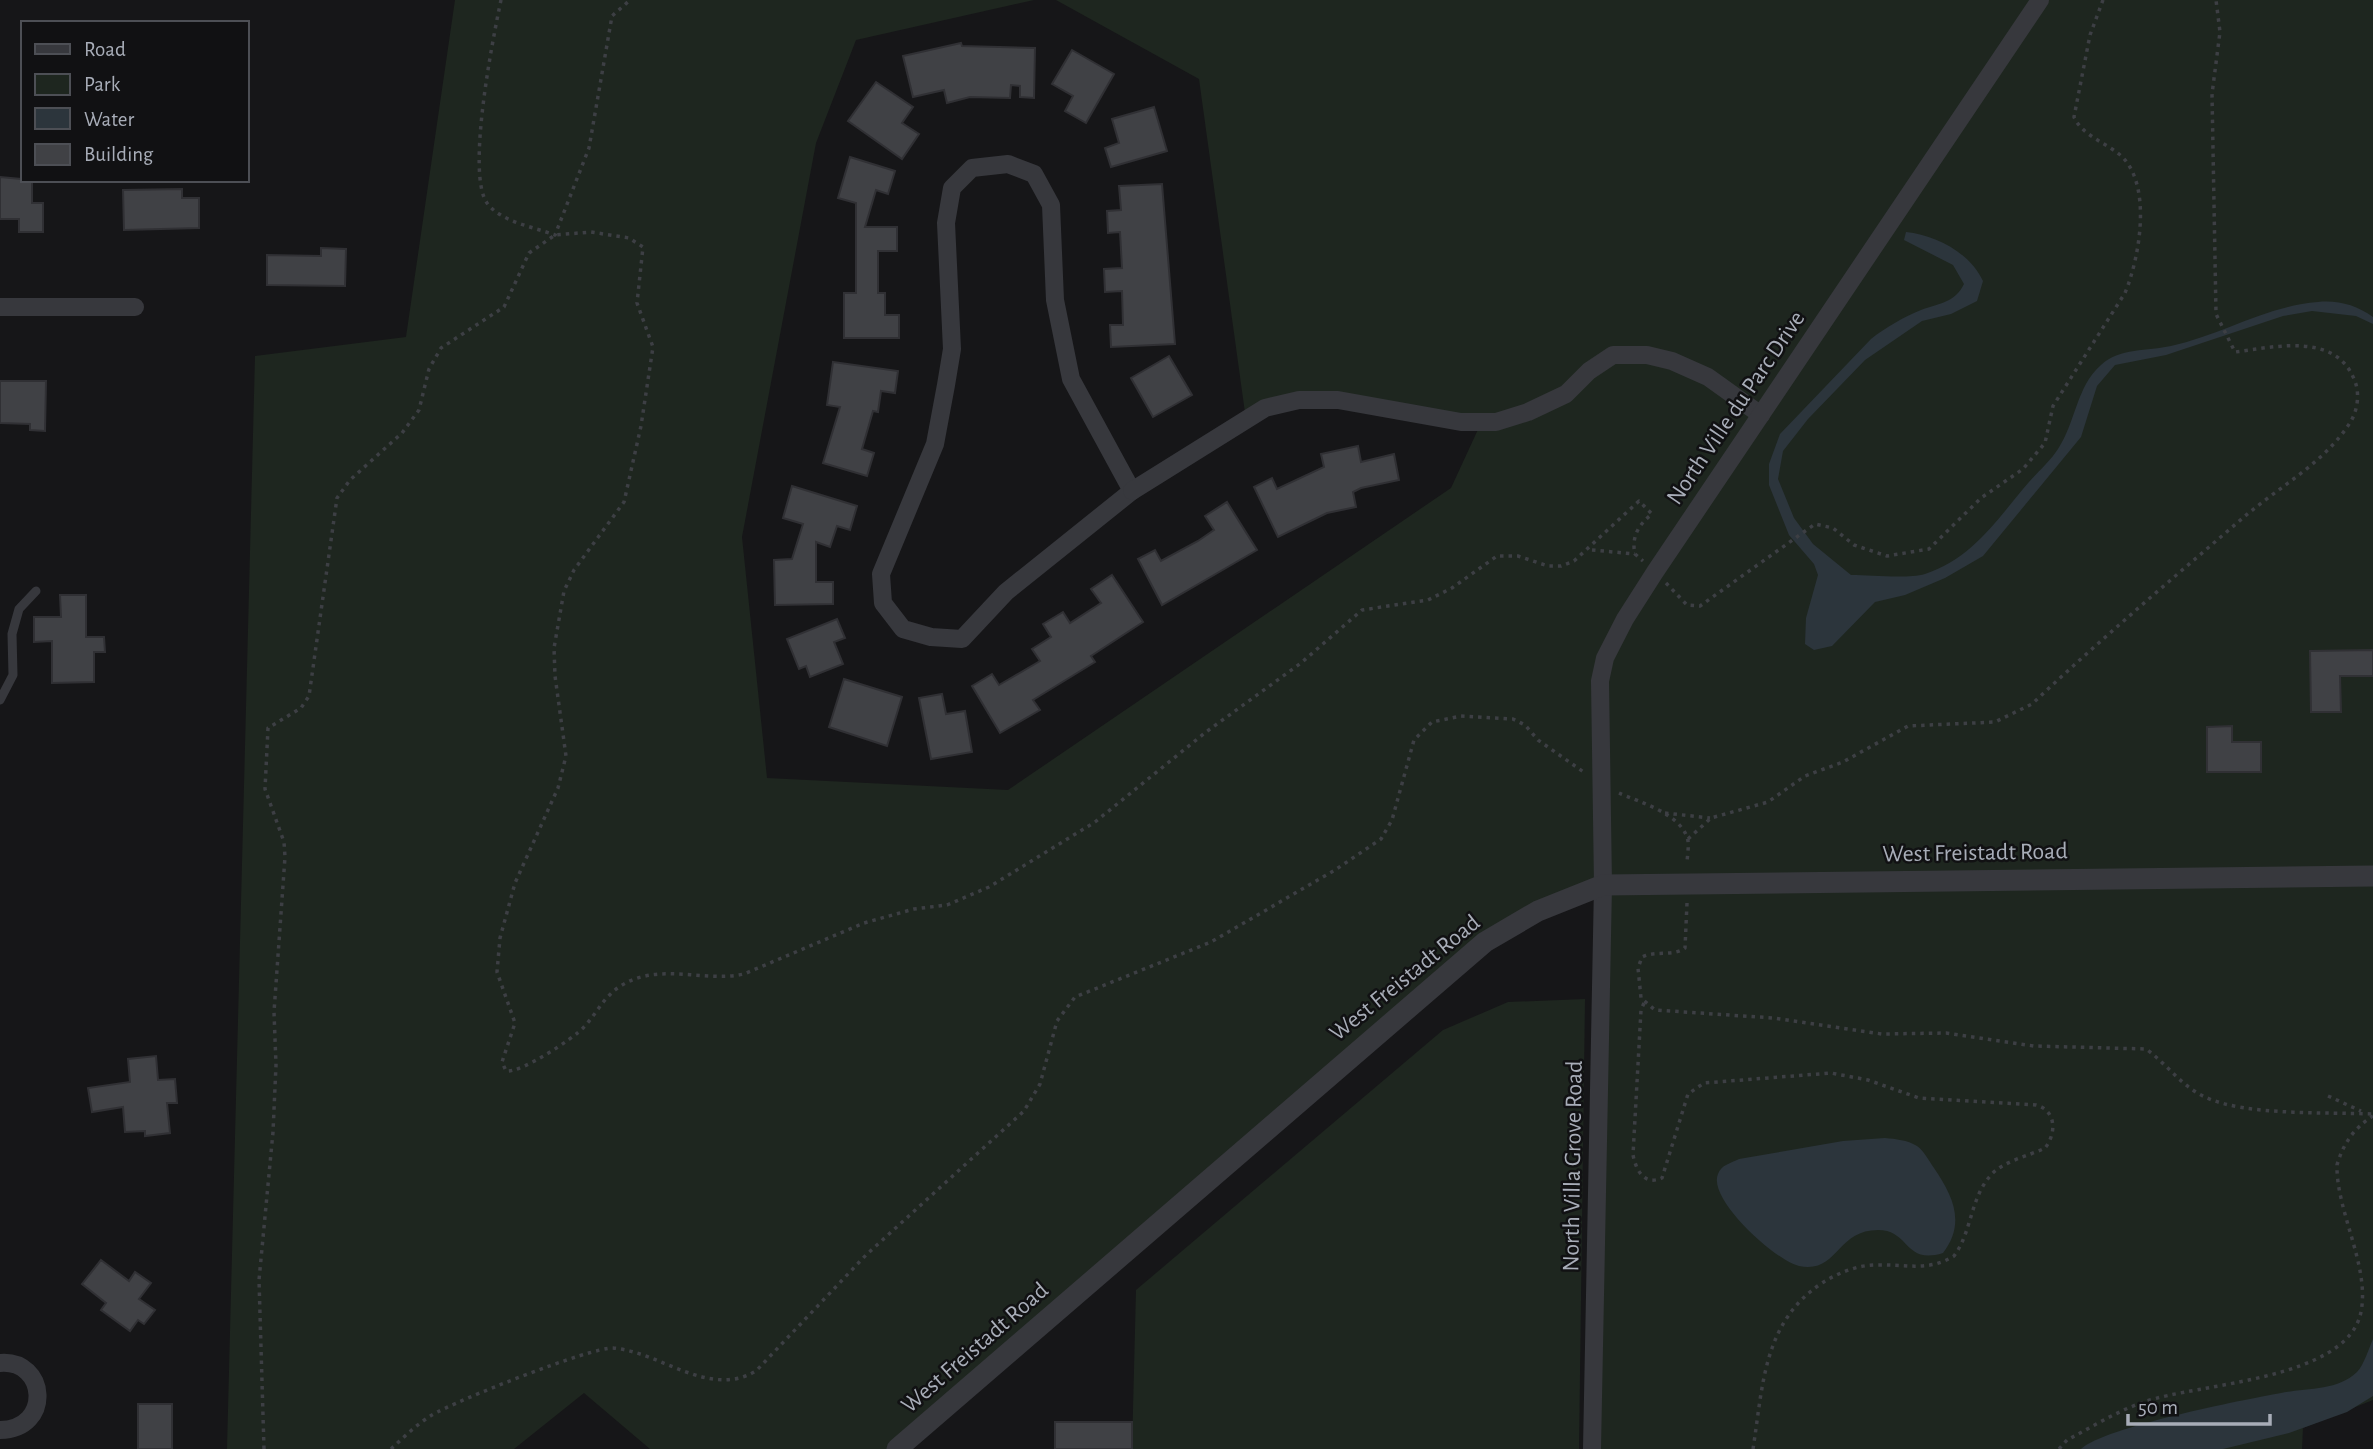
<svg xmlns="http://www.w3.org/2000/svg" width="2373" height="1449" font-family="'Alegreya Sans',sans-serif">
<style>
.green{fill:#1e261f}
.water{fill:#2c353c}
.building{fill:#404145;stroke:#303034;stroke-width:2}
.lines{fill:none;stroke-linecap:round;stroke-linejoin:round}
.path{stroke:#3d3f44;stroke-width:3.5;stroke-dasharray:3.5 5;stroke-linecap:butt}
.service{stroke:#37383d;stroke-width:9}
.minor{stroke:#37383d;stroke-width:18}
.tertiary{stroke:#37383d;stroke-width:21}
.labels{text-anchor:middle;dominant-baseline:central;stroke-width:5;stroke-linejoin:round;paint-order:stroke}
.street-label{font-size:24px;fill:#a8adb8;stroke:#111113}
</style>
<rect width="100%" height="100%" fill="#161618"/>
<g class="green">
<path d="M455,0H1034L856,40L816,143L742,537L767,778L1008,790L1451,488L1481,423L1338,400L1246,420L1199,79L1056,0H2373V1400L2303,1428L2302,1449H1592L1603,886L1485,942L897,1449H650L584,1393L514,1449H227L255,356L406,337Z"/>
<path d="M1585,999L1579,1449H1132L1136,1290L1443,1030L1508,1002Z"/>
</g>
<g class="water">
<path d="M1906,232C1936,235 1970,253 1983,281L1977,301L1951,314L1922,321L1865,360L1808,419L1783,451L1778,479L1794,518L1813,544L1851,575C1871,575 1907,579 1925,574C1970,559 1994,524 2023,489C2034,475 2049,463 2058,449C2076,422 2076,387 2101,365C2119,348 2148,351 2171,346C2221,335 2266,306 2318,302C2338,300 2356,305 2373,317V324L2356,316L2312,311L2283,316L2166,355L2115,365L2097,386L2081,437L1983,556L1945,578L1905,595L1875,602L1832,646L1814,650L1805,644L1806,618L1818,575L1814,564L1789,535L1769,485V464L1780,434L1871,339C1886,327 1904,317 1921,310C1939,303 1955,303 1964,284L1953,265L1904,240Z"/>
<path d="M1885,1138C1896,1139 1907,1140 1917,1146C1924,1151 1929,1161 1934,1168C1953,1196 1966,1223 1943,1253C1904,1265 1910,1230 1878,1230C1836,1230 1838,1274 1799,1266C1776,1261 1707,1199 1718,1174C1721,1165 1731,1163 1739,1159L1843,1141Z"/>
<path d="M2373,1339V1396L2347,1412L2289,1433L2223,1449H2081C2105,1427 2242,1400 2281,1393C2305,1388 2338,1391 2357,1372C2364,1365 2369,1348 2373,1339Z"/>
</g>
<g class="building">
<path d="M961,43L962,46L1035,48L1034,98L1020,97V86L1011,85L1010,98L970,97L947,103L944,90L913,97L903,56Z"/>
<path d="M1072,50L1114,74L1086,123L1065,111L1073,96L1052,84Z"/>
<path d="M876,82L913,107L902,123L919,134L902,159L848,121Z"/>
<path d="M1154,107L1167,151L1111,167L1105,148L1119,143L1112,119Z"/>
<path d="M850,157L895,171L888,194L876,190L865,227H897V251H878V293H885V315H899V338H844V293H856V203L838,198Z"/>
<path d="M0,177L32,180V203H43V232H19V219H0Z"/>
<path d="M1162,184L1175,344L1111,347L1110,325H1123L1122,291L1105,292L1104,269L1122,268L1120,232L1108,233L1107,211L1121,210L1119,186Z"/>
<path d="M182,189V198H199V228L124,230L123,190Z"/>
<path d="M321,248L346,249L345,286L267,285V255L321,256Z"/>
<path d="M1169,356L1192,395L1153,417L1131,378Z"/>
<path d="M833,362L898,371L895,393L881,391L878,412L873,411L862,449L874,453L867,476L823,463L840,407L827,405Z"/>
<path d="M0,381H46L45,431L30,430V424L0,423Z"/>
<path d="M1358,446L1361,462L1394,454L1399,480L1361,488L1353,492L1356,507L1327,513L1278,537L1254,487L1272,478L1277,489L1324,467L1321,454Z"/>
<path d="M792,486L857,506L850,530L837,526L830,547L816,542V582H833V604L775,605L774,560L792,559L803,524L783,518Z"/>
<path d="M1227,502L1257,550L1162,605L1138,559L1155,550L1161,561L1198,541L1214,530L1205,516Z"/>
<path d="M1112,575L1143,622L1091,656L1095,662L1033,700L1040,710L1000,733L972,686L992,674L999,685L1040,661L1032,649L1051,637L1043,624L1063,612L1070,623L1101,603L1091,589Z"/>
<path d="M60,595H86V637H104L105,652H94V682L52,683V641L34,642V617H61Z"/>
<path d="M837,619L845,638L834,642L843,664L810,677L806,666L799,669L787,639Z"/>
<path d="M2373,650V676H2340L2341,712H2311L2310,651Z"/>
<path d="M844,679L902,697L887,746L829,727Z"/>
<path d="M942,694L946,714L965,711L972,752L931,759L919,698Z"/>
<path d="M2232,726V742H2261V772H2207V727Z"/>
<path d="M156,1056L158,1080L175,1079L177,1103H167L170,1133L145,1136V1131L125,1132L123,1107L92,1112L88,1088L130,1082L128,1059Z"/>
<path d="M101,1260L129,1281L135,1272L151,1283L139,1299L155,1310L144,1324L138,1320L130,1331L101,1310L106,1303L82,1284Z"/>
<rect x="138" y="1404" width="34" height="45"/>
<rect x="1055" y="1422" width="77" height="27"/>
</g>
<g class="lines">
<g class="path">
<path d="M501,0C493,38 466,173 487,203C501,222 534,227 555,235L589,148L612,16L630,0"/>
<path d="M1592,550L1635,554"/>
<path d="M1666,583L1687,605L1700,606L1815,524L1833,528L1854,545L1887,556L1929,549L1981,498L2023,469L2045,443L2053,406L2125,293C2140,257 2153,182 2119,154C2104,142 2082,135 2074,117L2090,35L2103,0"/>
<path d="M1619,793C1639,802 1683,814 1688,841C1689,848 1687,857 1687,864"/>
<path d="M1665,813L1710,818"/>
<path d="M1688,839L1711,818L1768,802L1805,776L1843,762L1908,726L1995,722L2032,704C2101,639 2173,578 2244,517C2280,486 2326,462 2351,421C2358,409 2360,392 2354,379C2335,332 2274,347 2235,352L2216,314L2212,94L2220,32L2216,0"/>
<path d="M1687,903L1685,948C1672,957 1656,950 1642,957L1638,968L1641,998L1655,1010L1773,1018L1882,1034L1946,1033L2034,1046L2146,1049C2167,1064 2181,1086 2205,1097C2245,1116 2327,1112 2373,1114"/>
<path d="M1644,1003L1641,1010L1633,1155C1636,1170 1644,1186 1662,1178L1688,1094L1704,1083L1831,1073L1868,1080L1919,1098L2036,1105C2056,1110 2057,1133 2045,1148C2029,1156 2003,1161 1991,1175C1970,1198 1972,1232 1954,1256C1928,1272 1905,1264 1876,1265C1857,1265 1838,1273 1822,1283C1763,1322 1763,1386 1753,1449"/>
<path d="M2328,1096L2361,1111"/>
<path d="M264,1449L259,1280L273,1132L276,1065L274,1012L285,857L284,842L265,789L268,728L301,708L309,696L337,498L350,480L402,433L419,410L429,369L441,348L504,307L529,253L555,235L591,232L629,238L643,247L637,303L653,347L641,426L624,502L574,570L564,591L554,648L555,676L566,756L558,788L515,883L500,938L497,972L515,1023L502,1062L506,1071C521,1073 573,1039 584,1027C597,1013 603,998 619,987C657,961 704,983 744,974L864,923L914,909L947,905L989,887L1095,822L1206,732L1301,663L1362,610L1428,600L1452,588L1497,556H1518L1548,566H1561L1574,561L1639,501L1652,514C1639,524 1631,537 1635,554L1643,561"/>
<path d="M391,1449C404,1437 417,1424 432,1415C455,1401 591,1347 613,1348C661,1352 709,1399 756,1371L866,1255L1024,1111L1040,1084L1057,1021L1075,997L1211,942L1335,870L1381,839L1392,820L1414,740L1432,722L1461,716L1513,719L1525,725L1538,740L1585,773"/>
<path d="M2059,1449L2067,1440C2092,1427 2117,1411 2144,1402C2197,1383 2347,1381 2361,1312C2370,1266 2336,1211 2337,1165C2343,1144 2354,1128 2373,1116"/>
</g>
<path class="service" d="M0,700L13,675L12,634L19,609L36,591"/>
<g class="minor">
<path d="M1008,164L1034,174L1051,205L1055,300L1071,379L1132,491L1006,592L962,639L931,637L903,629L883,603L881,574L935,444L946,385L952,349L946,223L952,188L972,168Z"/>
<path d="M0,307H135"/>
<path d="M1132,491L1265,408L1299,400H1338L1461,422H1496L1528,412L1566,394L1589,371L1613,355H1647L1672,361L1708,377L1761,415"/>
<path d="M0,1363C47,1359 53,1429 0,1430"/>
<path d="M1592,1449L1603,885L1600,681L1605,658L1625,619L1655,572L2040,0"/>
</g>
<path class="tertiary" d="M897,1449L1485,942L1538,911L1603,885L2373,876"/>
</g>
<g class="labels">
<g class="street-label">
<text transform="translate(1736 408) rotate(-56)">North Ville du Parc Drive</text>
<text transform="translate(1975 853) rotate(-1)">West Freistadt Road</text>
<text transform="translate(1405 978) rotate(-39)">West Freistadt Road</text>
<text transform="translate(1573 1166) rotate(-89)">North Villa Grove Road</text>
<text transform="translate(975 1348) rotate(-41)">West Freistadt Road</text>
</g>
</g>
<rect x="21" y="21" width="228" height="161" fill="#111113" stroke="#4d4f55" stroke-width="2"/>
<rect x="35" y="44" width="35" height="10" fill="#37383d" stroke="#4d4f55" stroke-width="2"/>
<text x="84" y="56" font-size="21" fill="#a8adb8">Road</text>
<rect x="35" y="74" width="35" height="21" fill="#1e261f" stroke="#4d4f55" stroke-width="2"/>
<text x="84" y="91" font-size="21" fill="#a8adb8">Park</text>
<rect x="35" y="108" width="35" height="21" fill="#2c353c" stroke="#4d4f55" stroke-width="2"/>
<text x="84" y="126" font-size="21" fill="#a8adb8">Water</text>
<rect x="35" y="144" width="35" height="21" fill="#404145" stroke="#4d4f55" stroke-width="2"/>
<text x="84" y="161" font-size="21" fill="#a8adb8">Building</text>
<path d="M2128 1414v10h142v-10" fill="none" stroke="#a8adb8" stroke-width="3.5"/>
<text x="2138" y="1414" font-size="21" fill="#a8adb8" stroke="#111113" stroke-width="5" paint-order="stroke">50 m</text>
</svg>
